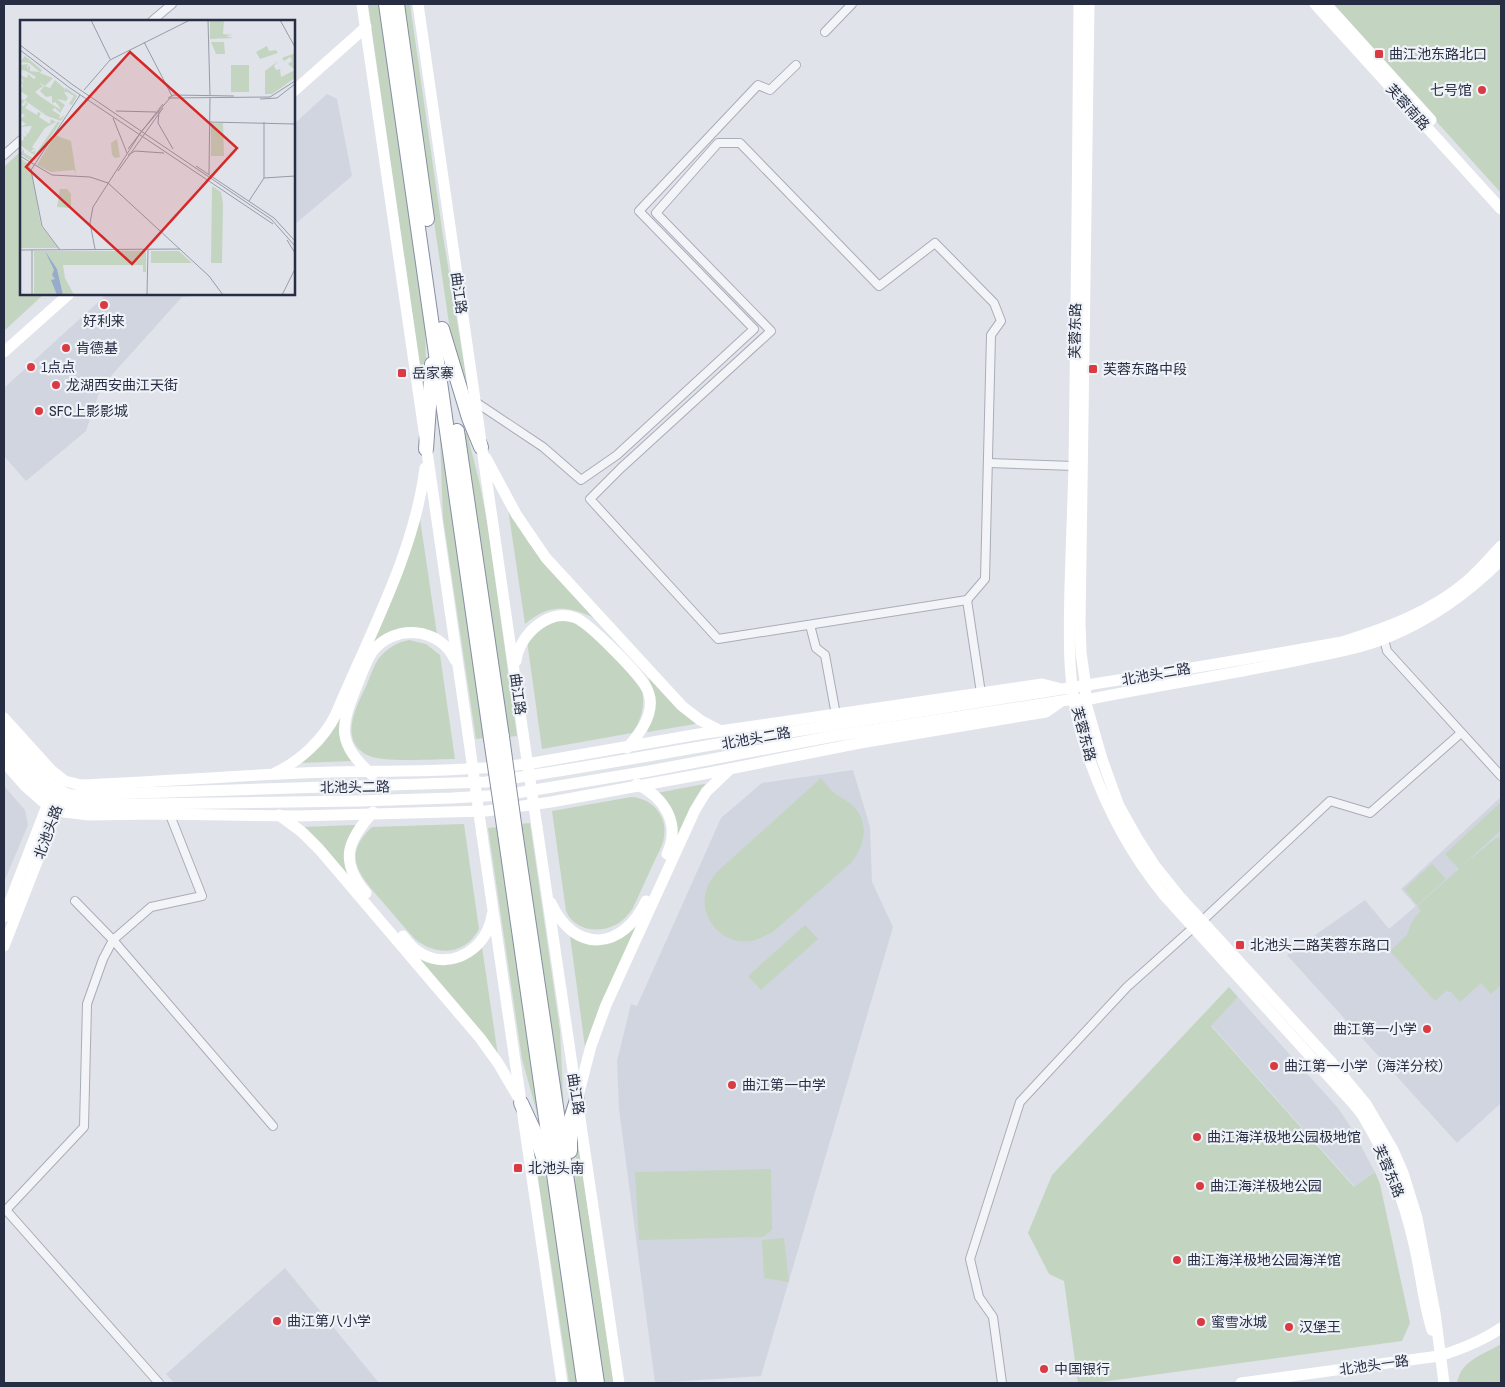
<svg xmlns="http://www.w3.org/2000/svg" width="1505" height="1387" font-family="'Archivo Narrow','Noto Sans SC',sans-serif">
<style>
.built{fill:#d1d5df}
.green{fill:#c3d5c0}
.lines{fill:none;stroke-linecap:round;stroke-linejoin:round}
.street-casing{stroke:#a8adb8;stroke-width:10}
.highway-casing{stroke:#868ea2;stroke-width:16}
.street{stroke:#f3f4f8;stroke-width:8}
.secondary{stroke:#fff;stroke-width:11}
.highway{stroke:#fff;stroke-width:14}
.highway-bridge-casing{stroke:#868ea2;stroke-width:16;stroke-linecap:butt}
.secondary-bridge{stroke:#fff;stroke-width:11}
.highway-bridge{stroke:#fff;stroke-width:14}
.poi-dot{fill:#da3a42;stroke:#eff2f7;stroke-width:2}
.labels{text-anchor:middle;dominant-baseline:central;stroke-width:4.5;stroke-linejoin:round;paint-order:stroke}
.poi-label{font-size:14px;fill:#272e43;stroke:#eff2f7;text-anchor:start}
.street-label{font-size:14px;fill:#272e43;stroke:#eff2f7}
.inset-road{fill:none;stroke:#969ba7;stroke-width:1}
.view{fill:#d62828;fill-opacity:0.15;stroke:#d62828;stroke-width:2.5}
.inset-edge{fill:none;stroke:#272e43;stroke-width:2.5}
</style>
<rect width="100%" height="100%" fill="#e0e3ea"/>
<g class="built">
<path d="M327,94L337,99L352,176L294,225V124Z"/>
<path d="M107,294H210L208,295L182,297L101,387L86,431L26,481L4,456V388Z"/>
<path d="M853,770L870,827L872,882L893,927L761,1376L655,1383L619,1109L617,1061L631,1004L637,1006L721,818L762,783Z"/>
<path d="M4,786L25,810L28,825L4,882Z"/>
<path d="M1501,797V1103L1457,1143L1287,955L1365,900L1389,929L1416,906L1401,889Z"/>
<path d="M1238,997L1338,1108L1350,1126L1375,1172L1355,1187L1211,1025Z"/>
<path d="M285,1268L379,1383H174L166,1374Z"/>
</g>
<g class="green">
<path d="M368,4H379L425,318L426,363L424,395Z"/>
<path d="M402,4H410L443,236L469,394L466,395L451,337Z"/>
<path d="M1330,4H1501V193L1334,8Z"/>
<path d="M21,151V294H44L4,331V167Z"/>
<path d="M463,433H467L480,485L487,521L517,736L508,737Z"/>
<path d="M440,438H443L486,738L476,739L443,518Z"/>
<path d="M508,508L528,542L594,618C567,605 549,604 525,624Z"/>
<path d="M420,519L437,634L432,632L374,644L372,642Z"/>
<path d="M559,620L573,622L595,635L642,689C645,705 642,720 632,733L542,749L527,641L536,631Z"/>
<path d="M409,640L426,644L440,655L455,759C436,759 381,763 367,755C338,739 357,706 367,684C371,675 374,664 380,657C388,648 397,642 409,640Z"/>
<path d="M648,676L696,722L695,724L648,732L647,731C655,715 654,693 648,676Z"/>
<path d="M340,716L353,761L300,763Z"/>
<path d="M821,778C826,784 831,791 837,795C845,800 854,804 858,812C869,829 863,847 852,862L773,932C766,935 759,939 751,941C724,946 698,918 706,891C708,883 712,878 718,871Z"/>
<path d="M704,784L706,785L678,840L657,793Z"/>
<path d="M631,797C651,798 668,815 664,837C663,845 658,854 654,862C647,877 640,893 633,908C629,914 622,922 615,925C598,934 574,930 566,911L552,811Z"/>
<path d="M1500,803L1501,804V830L1462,866L1495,839L1501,837V985L1491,994L1481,983L1460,1002L1451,992L1446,991L1435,1001L1390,951L1407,935L1410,926L1415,917L1421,911L1417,906L1459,869L1445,854Z"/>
<path d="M530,823L560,1031L564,1114L520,824Z"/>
<path d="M464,824L479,929C465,955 437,957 415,939C403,926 392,913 381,900C360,875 341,856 372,827Z"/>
<path d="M354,825L356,826L351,879L302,827Z"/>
<path d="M498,827L541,1116L538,1117L522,1059L488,828Z"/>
<path d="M1432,864L1446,879L1417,905L1404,889Z"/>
<path d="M639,923L585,1047L570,936L583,942Z"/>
<path d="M805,925L818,939L761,990L748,976Z"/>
<path d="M482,947L498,1056L417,959L424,960Z"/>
<path d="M1229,987L1238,997L1211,1026L1354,1187L1375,1172L1380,1184L1410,1323L1402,1341L1094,1383H1078L1064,1281L1049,1274L1028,1233L1052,1175Z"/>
<path d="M578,1150L579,1151L614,1383H602L575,1191L576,1151Z"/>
<path d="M537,1157L540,1158L549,1188L578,1383H569L535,1158Z"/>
<path d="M771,1169L772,1225V1230L763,1237L639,1240L635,1172Z"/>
<path d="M784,1238L789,1282L764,1278L762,1240Z"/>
<path d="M1501,1344V1383H1457C1461,1360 1483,1355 1501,1344Z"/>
</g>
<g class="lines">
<defs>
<g id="street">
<path d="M152,21L172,4"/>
<path d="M825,32L852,4"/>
<path d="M718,143H740L879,286L935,243L994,303L1001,321L991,335L985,579L967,600L718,639L590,499L621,468L771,331L656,213Z"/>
<path d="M4,155L21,140"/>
<path d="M474,401L543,447L581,480L617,455L754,329L639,211L758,85L770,90L796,65"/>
<path d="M989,463L1074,466"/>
<path d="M967,600L981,693"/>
<path d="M810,625L816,648L825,655L836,715"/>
<path d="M1384,639L1387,651L1501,776"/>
<path d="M75,901L113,940L273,1126"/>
<path d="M1203,920L1330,801L1370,813L1461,733"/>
<path d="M159,1383L6,1210L84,1127L87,1004L103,959L113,940L151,907L202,896L170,815"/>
<path d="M1002,1383L993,1317L979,1297L970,1259L1020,1102L1127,987L1194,927"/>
</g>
<g id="highway">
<path d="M386,4L491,739"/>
<path d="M397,4L427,219"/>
<path d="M442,329L469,418L481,447"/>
<path d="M457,431L502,737"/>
<path d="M426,449L432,364"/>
<path d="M515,831L597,1383"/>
<path d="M505,833L584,1383"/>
<path d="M521,1103L534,1131L546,1165"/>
<path d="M570,1151V1122L577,1100"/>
</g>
</defs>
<use href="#street" class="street-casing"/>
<use href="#highway" class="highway-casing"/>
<use href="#street" class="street"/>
<g class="secondary">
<path d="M362,4L469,741"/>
<path d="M418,4L523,733"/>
<path d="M1079,4C1077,158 1077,313 1074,467C1073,507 1071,547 1070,587C1069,635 1067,685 1081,733C1098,792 1125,847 1164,895L1341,1090C1348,1098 1357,1107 1363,1116C1387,1155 1404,1200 1414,1244C1421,1273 1423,1302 1432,1330"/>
<path d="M1089,4L1080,624L1081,653L1086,687L1085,700L1102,759L1119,806L1137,838L1155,866L1179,896L1332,1063L1366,1104L1393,1150L1403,1173L1417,1218L1435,1313L1444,1383"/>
<path d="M1315,4L1501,209"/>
<path d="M1326,4L1431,120"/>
<path d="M294,91L366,27"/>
<path d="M4,352L69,294"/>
<path d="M486,458L516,514L546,558L682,706L700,720L721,731"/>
<path d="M516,661C519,635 549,607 576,618C590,624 635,670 644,684C647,688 649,693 650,698C653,716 638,736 627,748"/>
<path d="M4,718L51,770L65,781L81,785C155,782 228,776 301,773C376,770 452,773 527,764L699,734L1042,684L1058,688"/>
<path d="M4,732C20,750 49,791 72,795L486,782C590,768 692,747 796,731C978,702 1160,675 1342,642C1386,628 1431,612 1466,582C1479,571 1490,558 1501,546"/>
<path d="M4,748C23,769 41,798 70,805L359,801L452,798L504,795L649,771L834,736L1074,699L1085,700C1155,686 1225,675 1294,661C1325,654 1357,650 1386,638C1430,620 1468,593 1501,560"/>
<path d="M4,762L25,786L42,801L64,812L89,815L157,814L297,816L486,811L551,802L709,773L860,743L1046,712L1059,703"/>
<path d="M275,773C300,761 324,739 336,714C369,635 414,554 425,468"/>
<path d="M372,775C338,743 339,730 356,688C361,676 365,663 372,652C394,623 440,627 455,660"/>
<path d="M637,784C665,798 681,824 667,854"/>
<path d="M279,815L302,832L319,849L480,1038L498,1063L518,1097"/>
<path d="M537,827L619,1383"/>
<path d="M482,835L562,1383"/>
<path d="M366,893C339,861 347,841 373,812"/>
<path d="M551,903C575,955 623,950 646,901"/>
<path d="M4,917L50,798"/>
<path d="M403,936C408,943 414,950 422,954C453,971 488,947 492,915"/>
<path d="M4,946L60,803"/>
<path d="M578,1096L591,1046L606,1005L695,810L706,792L730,769"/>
<path d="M1241,1383L1439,1356C1462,1349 1482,1341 1501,1328"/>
</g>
<use href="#highway" class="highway"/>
<defs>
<g id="highway-bridge">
<path d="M502,737L515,831"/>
<path d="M491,739L505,833"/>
</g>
</defs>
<use href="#highway-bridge" class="highway-bridge-casing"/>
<g class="secondary-bridge">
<path d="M523,733L537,827"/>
<path d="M469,741L482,835"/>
</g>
<use href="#highway-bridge" class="highway-bridge"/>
</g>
<g class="poi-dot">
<rect x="1374" y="49" width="10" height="10" rx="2.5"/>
<circle cx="1482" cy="90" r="5"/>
<circle cx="104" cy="305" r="5"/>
<circle cx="66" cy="348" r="5"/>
<circle cx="31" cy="367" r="5"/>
<rect x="1088" y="364" width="10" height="10" rx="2.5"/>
<rect x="397" y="368" width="10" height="10" rx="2.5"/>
<circle cx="56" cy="385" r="5"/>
<circle cx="39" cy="411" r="5"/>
<rect x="1235" y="940" width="10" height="10" rx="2.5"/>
<circle cx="1427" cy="1029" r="5"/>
<circle cx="1274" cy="1066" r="5"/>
<circle cx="732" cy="1085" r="5"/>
<circle cx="1197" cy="1137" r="5"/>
<rect x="513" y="1163" width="10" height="10" rx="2.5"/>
<circle cx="1200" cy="1186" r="5"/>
<circle cx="1177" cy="1260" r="5"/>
<circle cx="277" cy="1321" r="5"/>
<circle cx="1201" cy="1322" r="5"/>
<circle cx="1289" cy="1327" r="5"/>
<circle cx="1044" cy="1369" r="5"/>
</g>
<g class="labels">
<g class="poi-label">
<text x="1389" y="54">曲江池东路北口</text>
<text x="1472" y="90" text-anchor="end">七号馆</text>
<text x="104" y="321" text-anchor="middle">好利来</text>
<text x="76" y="348">肯德基</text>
<text x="41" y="367">1点点</text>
<text x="1103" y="369">芙蓉东路中段</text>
<text x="412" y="373">岳家寨</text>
<text x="66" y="385">龙湖西安曲江天街</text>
<text x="49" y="411">SFC上影影城</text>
<text x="1250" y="945">北池头二路芙蓉东路口</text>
<text x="1417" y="1029" text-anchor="end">曲江第一小学</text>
<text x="1284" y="1066">曲江第一小学（海洋分校）</text>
<text x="742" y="1085">曲江第一中学</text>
<text x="1207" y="1137">曲江海洋极地公园极地馆</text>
<text x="528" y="1168">北池头南</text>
<text x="1210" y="1186">曲江海洋极地公园</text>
<text x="1187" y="1260">曲江海洋极地公园海洋馆</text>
<text x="287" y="1321">曲江第八小学</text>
<text x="1211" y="1322">蜜雪冰城</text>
<text x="1299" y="1327">汉堡王</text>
<text x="1054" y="1369">中国银行</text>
</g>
<g class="street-label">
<text transform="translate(1408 107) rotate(48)">芙蓉南路</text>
<text transform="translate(459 293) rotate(82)">曲江路</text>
<text transform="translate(1075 331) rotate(-89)">芙蓉东路</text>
<text transform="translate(1156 674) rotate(-10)">北池头二路</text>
<text transform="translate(518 694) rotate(82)">曲江路</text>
<text transform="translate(1084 734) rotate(75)">芙蓉东路</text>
<text transform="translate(756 738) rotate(-10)">北池头二路</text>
<text transform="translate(355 787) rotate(-1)">北池头二路</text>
<text transform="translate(48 832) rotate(-70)">北池头路</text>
<text transform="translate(576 1094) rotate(81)">曲江路</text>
<text transform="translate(1389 1171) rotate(67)">芙蓉东路</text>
<text transform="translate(1374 1365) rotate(-8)">北池头一路</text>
</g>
</g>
<g transform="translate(20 20)">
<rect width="275" height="275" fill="#e0e3ea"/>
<path d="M190,0H204L203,14L213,15L206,16L213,18L190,19ZM191,22H204L205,34H196ZM247,26L249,31L256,30L258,33L240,39L236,32ZM275,33V58L252,74H245V51L258,41L254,46L256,50L260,49L261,57L275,50L268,44L272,41L270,37L264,41L262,38ZM5,36L22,50L20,53L33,58L25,66L18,62L23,66L15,72L21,77L41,90L37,83L36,85V82L32,83V76L26,77L20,71L24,66L30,68L35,60L45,69L42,74L46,68L57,76L52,85L49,84L54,76L47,72H44L48,78L46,81L37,79L45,85L40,93L35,88L32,90L40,95L39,99L45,95L41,101L27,96L0,77L5,80L8,76L0,71L3,66L0,60L4,63L0,55L7,58L8,54L14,59L16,57L6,51L0,50V45L8,44L7,49L10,45V51L20,52L9,43L0,42ZM211,45H229V72H211ZM1,79L5,81L1,85L4,86L6,82L8,84L5,88L17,95L18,92L21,93L19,97L30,104L31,99L36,102L25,108L12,127L17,131L13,129L11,132L16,131L14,135L0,125V120L3,121L4,117L0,114L5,117L7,114L0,108L8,114L12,106L0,107L6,104L0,100L5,95L0,93ZM38,101L40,103L14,141L15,138L11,141L0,134L4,129V133L13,138ZM191,103H203L204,136H191ZM35,115L51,121L56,154L54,150L31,152L17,145ZM97,119L100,137L95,138L92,135L91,123ZM0,138L10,145L21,206L38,228H0ZM192,166L201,172L203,184L202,243H191ZM40,169H47L51,174V188L37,187ZM14,231H126V252H123V245H43L45,258L54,275H14ZM131,231H159L172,243H131Z" fill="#c3d5c0"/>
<path d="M25,231L37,249L43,275H37L31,260L35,259L32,255L34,250Z" fill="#97accd"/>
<path class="inset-road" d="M71,0L90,39M188,0L190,76M260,0L275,27M124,22L152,76M0,25L53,65L251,199L275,226M0,30L50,68L253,204M64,70L90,40L170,0M148,78L154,75L214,76M240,79L257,78L275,64M96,91L136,92M139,91L138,103L153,129M93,98L107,133M189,102L275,104M244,102V158M108,129L143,84M108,135L115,131L144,133M0,136L32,155L70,157L88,163L189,256L203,275M176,146L254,198L275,221M98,151L143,88M189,154L190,77M229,181L244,158L275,156M267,220L275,233M75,229L70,203L73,187L121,112L150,78L250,77L275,61M0,230L160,229M12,230V275M40,230L22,206L11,150L60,75M127,275L128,229M262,275L275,249"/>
<path class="view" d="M110,32L217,128L112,244L6,147Z"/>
<rect width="275" height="275" class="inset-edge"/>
</g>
<rect width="1505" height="1387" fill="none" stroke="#272e43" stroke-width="10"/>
</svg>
